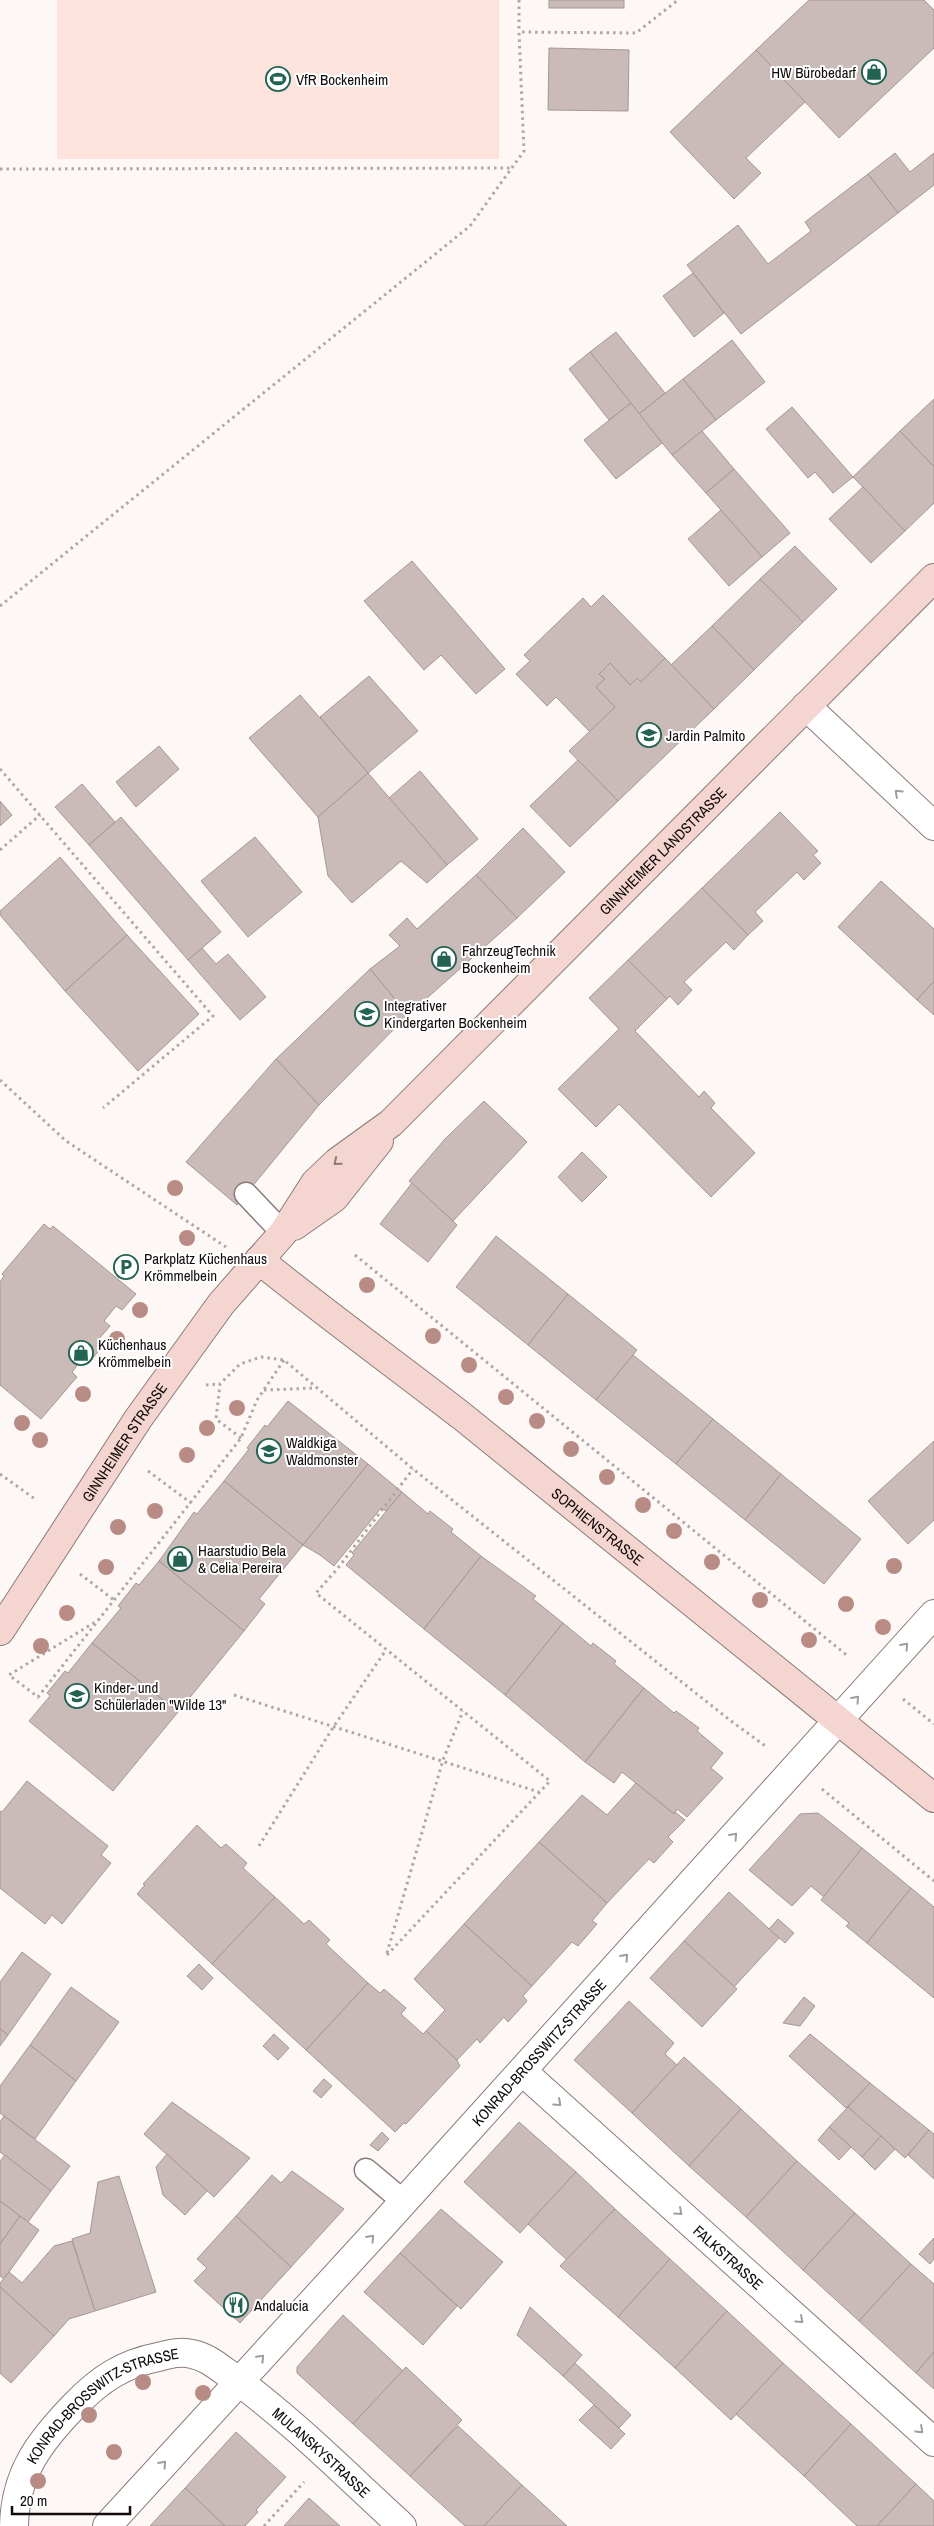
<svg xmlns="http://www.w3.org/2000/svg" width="934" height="2526" font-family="'Archivo Narrow',sans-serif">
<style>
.grass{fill:#fee2dc}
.building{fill:#cbbbb8;stroke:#a69794}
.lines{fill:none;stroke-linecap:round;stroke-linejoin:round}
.lane-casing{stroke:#8a7b78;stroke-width:25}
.street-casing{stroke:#8a7b78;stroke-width:30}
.secondary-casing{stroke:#8a7b78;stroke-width:30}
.path{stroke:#ada7a6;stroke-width:3;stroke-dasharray:2.5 4;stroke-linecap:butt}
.lane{stroke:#fff;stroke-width:22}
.street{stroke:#fff;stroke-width:28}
.secondary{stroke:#f5d5cf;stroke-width:28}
.tree{fill:#b88c85}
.oneway{stroke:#a09e9d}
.oneway2{stroke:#8e7b77}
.labels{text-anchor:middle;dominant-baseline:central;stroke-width:4;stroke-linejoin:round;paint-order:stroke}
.poi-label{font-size:15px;fill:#110c0b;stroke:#fff;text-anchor:start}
.street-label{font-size:15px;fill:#110c0b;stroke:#fff}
</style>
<rect width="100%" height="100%" fill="#fdf7f5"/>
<rect class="grass" x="57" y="0" width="442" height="159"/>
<g class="building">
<rect x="549" y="0" width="75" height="8"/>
<path d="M809,0H924L934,10V48L839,138L756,50Z"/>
<path d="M549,48L629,50L628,111L548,110Z"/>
<path d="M756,50L805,102L746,158L761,173L734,199L670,132Z"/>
<path d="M895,153L910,172L934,153V185L898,213L868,174Z"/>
<path d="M868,174L898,213L741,334L687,265L738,225L768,264L811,231L805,222Z"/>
<path d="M693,273L724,313L694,337L663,296Z"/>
<path d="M616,332L665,393L639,414L590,352Z"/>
<path d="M732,340L765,382L716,420L683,379Z"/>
<path d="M590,352L631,403L609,420L569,369Z"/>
<path d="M683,379L716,420L672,455L639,414Z"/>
<path d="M934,399V467L900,431Z"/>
<path d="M631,403L662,443L616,479L584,440Z"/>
<path d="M792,407L853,477L833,493L815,472L808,478L766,429Z"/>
<path d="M702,431L734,469L706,493L672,455Z"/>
<path d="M900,431L934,467V503L905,531L853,477Z"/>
<path d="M734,469L790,533L762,557L706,493Z"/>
<path d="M863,487L905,531L871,563L829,519Z"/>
<path d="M721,510L762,557L729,586L688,539Z"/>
<path d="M795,546L837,589L803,622L760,579Z"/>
<path d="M412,561L505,669L476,694L441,655L424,670L364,601Z"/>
<path d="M760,579L803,622L754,670L712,626Z"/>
<path d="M603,595L665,658L641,682L637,678L630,685L610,663L599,674L605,679L596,687L615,707L590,732L556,697L547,706L516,674L530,661L524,655L583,598L591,607Z"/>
<path d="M712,626L754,670L714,709L671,665Z"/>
<path d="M665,658L714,709L618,801L569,751L615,707L596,687L605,679L599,674L610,663L630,685L637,678L641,682Z"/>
<path d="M369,676L418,731L368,773L320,717Z"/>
<path d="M300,695L368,773L318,817L249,738Z"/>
<path d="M159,746L179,769L136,807L116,782Z"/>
<path d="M578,760L618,801L570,847L530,806Z"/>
<path d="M420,771L478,839L447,865L389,798Z"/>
<path d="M368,773L447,865L427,883L401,861L352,903L328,876L318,817Z"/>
<path d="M82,784L115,822L89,845L55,807Z"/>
<path d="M0,801L12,815L0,826Z"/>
<path d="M780,812L818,851L813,855L821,863L804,880L797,872L755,912L763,921L748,935L702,888Z"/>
<path d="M121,817L221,932L188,960L89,845Z"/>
<path d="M523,828L565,872L517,918L476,875Z"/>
<path d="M255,837L302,892L248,937L201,881Z"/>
<path d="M60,857L127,935L65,991L0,915V911Z"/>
<path d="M476,875L517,918L408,1015L370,969L400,946L389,935L407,918L417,929Z"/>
<path d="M881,881L934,929V981L917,1000L838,927Z"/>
<path d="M702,888L748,935L734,950L726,942L684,982L692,990L678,1005L670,996L667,999L628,960Z"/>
<path d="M127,935L199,1014L138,1071L65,991Z"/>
<path d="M202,948L216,964L228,954L266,997L240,1020L188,960Z"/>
<path d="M628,960L667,999L635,1031L699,1097L704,1091L715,1103L711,1108L755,1153L711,1197L619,1104L596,1127L558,1089L619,1029L589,998Z"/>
<path d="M370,969L408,1015L319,1105L276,1059Z"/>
<path d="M934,981V1015L917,1000Z"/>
<path d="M276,1059L319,1105L237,1205L186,1162Z"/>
<path d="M484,1101L527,1142L453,1221L409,1181L445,1139Z"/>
<path d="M582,1152L607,1177L582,1202L558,1177Z"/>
<path d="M412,1183L457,1225L428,1262L380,1224Z"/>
<path d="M44,1224L50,1229L53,1226L136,1294L122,1310L116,1306L104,1321L110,1326L97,1341L103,1345L90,1362L84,1357L72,1372L77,1377L41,1419L0,1385V1282L4,1276L2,1274Z"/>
<path d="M496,1236L568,1294L528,1345L456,1287Z"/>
<path d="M568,1294L637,1350L596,1400L528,1345Z"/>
<path d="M633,1355L713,1419L676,1464L596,1400Z"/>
<path d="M288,1401L368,1464L303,1545L224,1481L249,1449L247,1448L265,1425L267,1427Z"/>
<path d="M713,1419L781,1474L745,1520L676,1464Z"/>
<path d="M934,1441V1520L908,1544L868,1501Z"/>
<path d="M368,1464L402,1492L386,1511L381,1508L334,1566L320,1555L303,1545Z"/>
<path d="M781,1474L861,1539L824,1584L745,1520Z"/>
<path d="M224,1481L303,1545L259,1599L265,1604L244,1631L159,1561L194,1512L197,1514Z"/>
<path d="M402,1492L428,1514L430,1511L453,1529L451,1532L481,1556L424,1629L346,1565L354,1555L352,1553Z"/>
<path d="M481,1556L536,1596L533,1599L563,1623L505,1695L424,1629Z"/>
<path d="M159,1561L244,1631L178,1712L92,1643L121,1608L118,1606L136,1583L139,1585Z"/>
<path d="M563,1623L591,1646L593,1643L616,1661L614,1664L644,1688L585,1762L505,1695Z"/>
<path d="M92,1643L178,1712L113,1791L29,1721L50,1696L47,1693L65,1671L68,1673Z"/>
<path d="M644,1688L674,1713L676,1711L699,1728L697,1731L723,1753L711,1768L723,1778L687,1817L677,1809L674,1814L622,1772L614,1783L585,1762Z"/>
<path d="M27,1781L108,1846L101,1855L111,1863L62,1924L52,1915L45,1924L0,1888V1811L2,1812Z"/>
<path d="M636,1783L674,1814L675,1812L685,1820L668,1837L673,1842L654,1863L649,1859L607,1903L539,1842L582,1795L607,1815Z"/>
<path d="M818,1813L862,1848L824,1897L811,1886L792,1906L749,1870L800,1814Z"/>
<path d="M197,1825L221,1848L226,1844L247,1863L243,1868L275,1897L212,1964L137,1894L145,1885L143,1884Z"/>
<path d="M539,1842L607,1903L592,1921L597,1924L578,1946L572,1942L532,1986L464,1924Z"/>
<path d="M862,1848L911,1888L867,1943L846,1926L849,1923L821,1900Z"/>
<path d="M911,1888L934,1907V1998L867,1943Z"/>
<path d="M729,1892L779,1938L734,1987L684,1941Z"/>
<path d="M275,1897L304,1924L309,1920L330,1940L326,1944L368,1983L306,2050L212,1964Z"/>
<path d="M778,1919L794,1933L785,1943L769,1929Z"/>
<path d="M464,1924L532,1986L523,1996L527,2001L508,2022L504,2017L480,2043L477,2039L457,2060L426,2031L445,2010L414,1979Z"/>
<path d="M684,1941L737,1989L702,2027L650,1978Z"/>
<path d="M22,1952L51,1974L8,2035L0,2029V1982Z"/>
<path d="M199,1964L213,1978L202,1990L187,1976Z"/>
<path d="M368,1983L380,1993L384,1989L406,2008L401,2014L423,2034L426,2031L457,2060L460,2066L406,2124L404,2123L395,2132L306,2050Z"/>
<path d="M71,1987L119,2022L76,2081L30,2045Z"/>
<path d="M804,1997L815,2006L800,2026L783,2023Z"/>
<path d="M629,2001L674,2043L665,2054L677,2065L632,2113L574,2060Z"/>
<path d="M0,2029L8,2035L0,2046Z"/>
<path d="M274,2034L289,2048L278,2060L263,2046Z"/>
<path d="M810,2034L870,2083L846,2108L789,2056Z"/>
<path d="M30,2045L76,2081L35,2139L0,2113V2086Z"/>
<path d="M684,2057L741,2109L689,2166L632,2113Z"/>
<path d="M324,2079L332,2086L321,2098L313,2091Z"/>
<path d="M870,2083L929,2130L905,2158L848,2107Z"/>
<path d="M172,2102L250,2158L214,2197L144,2134Z"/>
<path d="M848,2107L881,2136L862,2157L829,2127Z"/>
<path d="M741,2109L797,2161L746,2217L689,2166Z"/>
<path d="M4,2116L70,2166L51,2191L0,2152V2122Z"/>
<path d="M519,2122L576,2172L520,2233L464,2182Z"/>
<path d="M829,2127L851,2147L839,2160L818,2140Z"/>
<path d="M929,2130L934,2134V2179L908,2155Z"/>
<path d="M382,2132L389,2139L378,2151L370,2145Z"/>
<path d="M881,2136L895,2149L875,2170L862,2157Z"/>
<path d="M167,2154L207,2191L185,2215L163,2195L156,2167Z"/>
<path d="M5,2155L51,2191L28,2222L0,2201V2161Z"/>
<path d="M797,2161L855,2213L803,2270L746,2217Z"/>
<path d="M292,2171L344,2209L291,2267L236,2216L272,2175L281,2183Z"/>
<path d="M576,2172L615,2209L567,2260L528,2224Z"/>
<path d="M119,2176L156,2292L95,2311L72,2239L90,2233L98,2182Z"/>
<path d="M0,2201L20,2216L0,2244Z"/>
<path d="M441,2209L503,2262L461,2309L400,2253Z"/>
<path d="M615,2209L670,2259L618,2317L560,2266Z"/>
<path d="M855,2213L911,2264L859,2321L803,2270Z"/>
<path d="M20,2216L39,2230L4,2279L0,2276V2244Z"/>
<path d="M236,2216L291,2267L240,2323L194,2281L207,2268L197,2259Z"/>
<path d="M934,2238V2259L930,2264L919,2254Z"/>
<path d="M72,2241L95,2311L69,2319L54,2336L0,2287V2283L9,2272L22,2283L54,2246Z"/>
<path d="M400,2253L457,2306L423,2345L364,2292Z"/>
<path d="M670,2259L727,2311L675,2368L618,2317Z"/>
<path d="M911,2264L934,2284V2352L916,2373L859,2321Z"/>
<path d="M0,2287L54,2336L11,2383L0,2373Z"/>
<path d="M530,2307L582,2355L563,2376L517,2335Z"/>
<path d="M727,2311L783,2363L731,2420L675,2368Z"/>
<path d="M343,2315L403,2371L353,2424L297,2373V2367Z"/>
<path d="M934,2352V2389L916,2373Z"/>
<path d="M575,2363L631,2415L619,2428L563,2376Z"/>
<path d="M783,2363L851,2424L804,2476L736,2414Z"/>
<path d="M406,2367L462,2420L410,2476L353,2424Z"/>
<path d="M594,2405L625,2434L611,2449L579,2420Z"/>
<path d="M851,2424L916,2484L877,2526H857L804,2476Z"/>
<path d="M458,2426L522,2485L484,2526H465L410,2476Z"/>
<path d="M236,2432L286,2477L256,2510L258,2512L245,2526H225L185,2488Z"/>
<path d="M916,2484L934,2501V2526H877Z"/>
<path d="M522,2485L567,2526H484Z"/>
<path d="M185,2488L225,2526H150Z"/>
<path d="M309,2498L340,2526H284Z"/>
</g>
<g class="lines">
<defs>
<g id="lane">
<path d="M246,1194L283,1233"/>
<path d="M366,2170L403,2201"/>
</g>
<g id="street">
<path d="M806,706L934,826"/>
<path id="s1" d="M522,2071L934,2442"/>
<path id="s2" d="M14,2526C15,2473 40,2441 75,2405C100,2379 123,2364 158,2357C170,2354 180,2351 192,2354C208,2357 221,2369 234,2378C294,2422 347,2476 402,2526"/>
<path id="s3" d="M107,2526L380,2228L934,1614"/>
</g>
<g id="secondary">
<path d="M294,1226L334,1198L379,1141"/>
<path id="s4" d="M259,1260C326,1314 396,1365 463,1417L934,1798"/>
<path id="s5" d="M0,1631L138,1419L221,1304L283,1233L315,1183L337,1162L391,1123L934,578"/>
</g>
</defs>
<use href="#lane" class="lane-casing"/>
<use href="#street" class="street-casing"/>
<use href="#secondary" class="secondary-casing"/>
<g class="path">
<path d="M519,0V32"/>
<path d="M0,169L511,168"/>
<path d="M0,606L470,226L524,151L519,32L636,33L678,0"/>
<path d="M0,769L213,1016L103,1108"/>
<path d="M0,850L40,815"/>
<path d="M0,1080L66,1141L226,1247"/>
<path d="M355,1255L849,1657"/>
<path d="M206,1385L220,1384"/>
<path d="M264,1390L315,1388"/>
<path d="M241,1438L216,1419L220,1384L240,1364L261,1357L284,1360L413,1469L731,1721L768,1748"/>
<path d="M148,1471L191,1503"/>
<path d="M0,1474L35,1499"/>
<path d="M80,1574L114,1600"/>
<path d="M100,1619L9,1675L38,1697L241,1438L257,1400L284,1360"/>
<path d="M234,1695L539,1792"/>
<path d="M903,1699L934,1724"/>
<path d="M822,1789L934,1881"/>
<path d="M259,1846L334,1726L386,1650"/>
<path d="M387,1953L443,1760L463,1711"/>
<path d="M387,1955L550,1781L316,1593L338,1568L413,1469"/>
<path d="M264,2526L304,2482"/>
</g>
<use href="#lane" class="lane"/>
<use href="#street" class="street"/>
<use href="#secondary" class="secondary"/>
</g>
<g class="tree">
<circle cx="175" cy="1188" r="8"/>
<circle cx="187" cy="1238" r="8"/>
<circle cx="367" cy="1285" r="8"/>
<circle cx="140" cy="1310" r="8"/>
<circle cx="433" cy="1336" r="8"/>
<circle cx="117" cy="1339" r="8"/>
<circle cx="469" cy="1365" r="8"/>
<circle cx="83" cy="1394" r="8"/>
<circle cx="506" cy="1397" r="8"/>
<circle cx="237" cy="1408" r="8"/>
<circle cx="537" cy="1421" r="8"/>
<circle cx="22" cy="1423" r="8"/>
<circle cx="207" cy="1428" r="8"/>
<circle cx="40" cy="1440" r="8"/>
<circle cx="571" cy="1449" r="8"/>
<circle cx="187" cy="1455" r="8"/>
<circle cx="607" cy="1477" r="8"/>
<circle cx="643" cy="1505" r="8"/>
<circle cx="155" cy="1511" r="8"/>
<circle cx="118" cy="1527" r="8"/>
<circle cx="674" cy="1531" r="8"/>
<circle cx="712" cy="1562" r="8"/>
<circle cx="894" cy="1566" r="8"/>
<circle cx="106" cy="1567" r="8"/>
<circle cx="760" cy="1600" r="8"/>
<circle cx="846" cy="1604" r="8"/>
<circle cx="67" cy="1613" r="8"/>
<circle cx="883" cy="1627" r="8"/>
<circle cx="809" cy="1640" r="8"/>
<circle cx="41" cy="1646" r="8"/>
<circle cx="143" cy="2382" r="8"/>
<circle cx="203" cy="2393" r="8"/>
<circle cx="89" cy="2415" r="8"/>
<circle cx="114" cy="2452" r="8"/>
<circle cx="38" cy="2481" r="8"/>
</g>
<defs><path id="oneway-chevron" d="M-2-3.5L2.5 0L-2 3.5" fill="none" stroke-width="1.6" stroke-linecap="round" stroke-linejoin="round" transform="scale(1.25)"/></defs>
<g class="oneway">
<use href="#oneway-chevron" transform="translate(898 793) rotate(-137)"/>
<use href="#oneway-chevron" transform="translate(905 1646) rotate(-48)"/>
<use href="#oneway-chevron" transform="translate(856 1699) rotate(-48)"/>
<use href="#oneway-chevron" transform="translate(734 1836) rotate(-48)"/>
<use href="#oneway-chevron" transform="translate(625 1957) rotate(-48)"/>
<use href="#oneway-chevron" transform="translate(558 2103) rotate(42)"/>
<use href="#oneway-chevron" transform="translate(679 2212) rotate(42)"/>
<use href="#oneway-chevron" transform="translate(371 2238) rotate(-48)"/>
<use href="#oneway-chevron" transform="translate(800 2320) rotate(42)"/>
<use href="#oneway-chevron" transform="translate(261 2358) rotate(-46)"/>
<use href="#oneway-chevron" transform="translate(920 2430) rotate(43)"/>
<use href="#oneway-chevron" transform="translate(163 2464) rotate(-48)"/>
</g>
<use class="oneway2" href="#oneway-chevron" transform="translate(337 1162) rotate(140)"/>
<defs>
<symbol id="shop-ring" viewBox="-11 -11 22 22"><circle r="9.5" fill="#fff" stroke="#226352" stroke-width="1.5"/><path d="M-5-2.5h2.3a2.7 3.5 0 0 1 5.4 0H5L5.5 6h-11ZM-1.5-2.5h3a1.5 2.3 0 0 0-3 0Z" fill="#226352"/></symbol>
<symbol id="stadium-ring" viewBox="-11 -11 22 22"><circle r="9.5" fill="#fff" stroke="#226352" stroke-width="1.5"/><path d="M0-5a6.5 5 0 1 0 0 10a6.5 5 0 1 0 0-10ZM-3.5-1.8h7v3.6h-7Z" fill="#226352"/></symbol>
<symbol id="school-ring" viewBox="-11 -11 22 22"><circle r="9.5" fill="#fff" stroke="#226352" stroke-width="1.5"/><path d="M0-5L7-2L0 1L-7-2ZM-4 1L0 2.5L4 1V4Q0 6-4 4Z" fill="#226352"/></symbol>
<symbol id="parking-ring" viewBox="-11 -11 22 22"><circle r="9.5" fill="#fff" stroke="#226352" stroke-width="1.5"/><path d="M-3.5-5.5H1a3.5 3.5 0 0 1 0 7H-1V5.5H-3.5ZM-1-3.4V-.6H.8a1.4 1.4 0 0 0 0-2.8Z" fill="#226352"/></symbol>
<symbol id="restaurant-ring" viewBox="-11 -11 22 22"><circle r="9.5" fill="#fff" stroke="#226352" stroke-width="1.5"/><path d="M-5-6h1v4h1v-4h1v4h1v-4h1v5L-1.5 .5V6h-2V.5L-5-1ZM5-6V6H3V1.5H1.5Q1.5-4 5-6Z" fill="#226352"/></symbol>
</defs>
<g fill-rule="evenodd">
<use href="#shop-ring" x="860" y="58" width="28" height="28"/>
<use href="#stadium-ring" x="264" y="65" width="28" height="28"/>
<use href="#school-ring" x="635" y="721" width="28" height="28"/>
<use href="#shop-ring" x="430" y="945" width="28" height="28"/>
<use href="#school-ring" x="353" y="1000" width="28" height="28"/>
<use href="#parking-ring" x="112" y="1253" width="28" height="28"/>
<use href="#shop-ring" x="67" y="1339" width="28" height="28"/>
<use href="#school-ring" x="255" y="1437" width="28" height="28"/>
<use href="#shop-ring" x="166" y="1545" width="28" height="28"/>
<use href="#school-ring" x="63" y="1682" width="28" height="28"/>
<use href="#restaurant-ring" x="222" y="2291" width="28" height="28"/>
</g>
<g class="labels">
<g class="poi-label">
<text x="856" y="72" text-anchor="end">HW Bürobedarf</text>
<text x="296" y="79">VfR Bockenheim</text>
<text x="666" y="735">Jardin Palmito</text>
<text x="462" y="950">FahrzeugTechnik<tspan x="462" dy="17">Bockenheim</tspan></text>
<text x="384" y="1005">Integrativer<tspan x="384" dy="17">Kindergarten Bockenheim</tspan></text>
<text x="144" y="1258">Parkplatz Küchenhaus<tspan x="144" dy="17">Krömmelbein</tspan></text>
<text x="98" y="1344">Küchenhaus<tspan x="98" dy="17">Krömmelbein</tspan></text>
<text x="286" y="1442">Waldkiga<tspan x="286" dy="17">Waldmonster</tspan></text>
<text x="198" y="1550">Haarstudio Bela<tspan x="198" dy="17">&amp; Celia Pereira</tspan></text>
<text x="94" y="1687">Kinder- und<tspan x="94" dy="17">Schülerladen "Wilde 13"</tspan></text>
<text x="254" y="2305">Andalucia</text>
</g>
<g class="street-label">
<text stroke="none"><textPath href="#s5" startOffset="1030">GINNHEIMER LANDSTRASSE</textPath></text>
<text stroke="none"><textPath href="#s5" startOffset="226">GINNHEIMER STRASSE</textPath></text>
<text stroke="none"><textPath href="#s4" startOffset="431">SOPHIENSTRASSE</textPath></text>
<text stroke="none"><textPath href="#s3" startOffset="641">KONRAD-BROSSWITZ-STRASSE</textPath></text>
<text stroke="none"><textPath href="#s1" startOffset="278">FALKSTRASSE</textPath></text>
<text stroke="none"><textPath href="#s2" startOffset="162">KONRAD-BROSSWITZ-STRASSE</textPath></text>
<text stroke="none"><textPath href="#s2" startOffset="435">MULANSKYSTRASSE</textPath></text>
</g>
</g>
<path d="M12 2506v8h118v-8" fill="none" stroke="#110c0b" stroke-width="2.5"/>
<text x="20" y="2506" font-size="15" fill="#110c0b" stroke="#ffffff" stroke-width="4" paint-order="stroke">20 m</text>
</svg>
